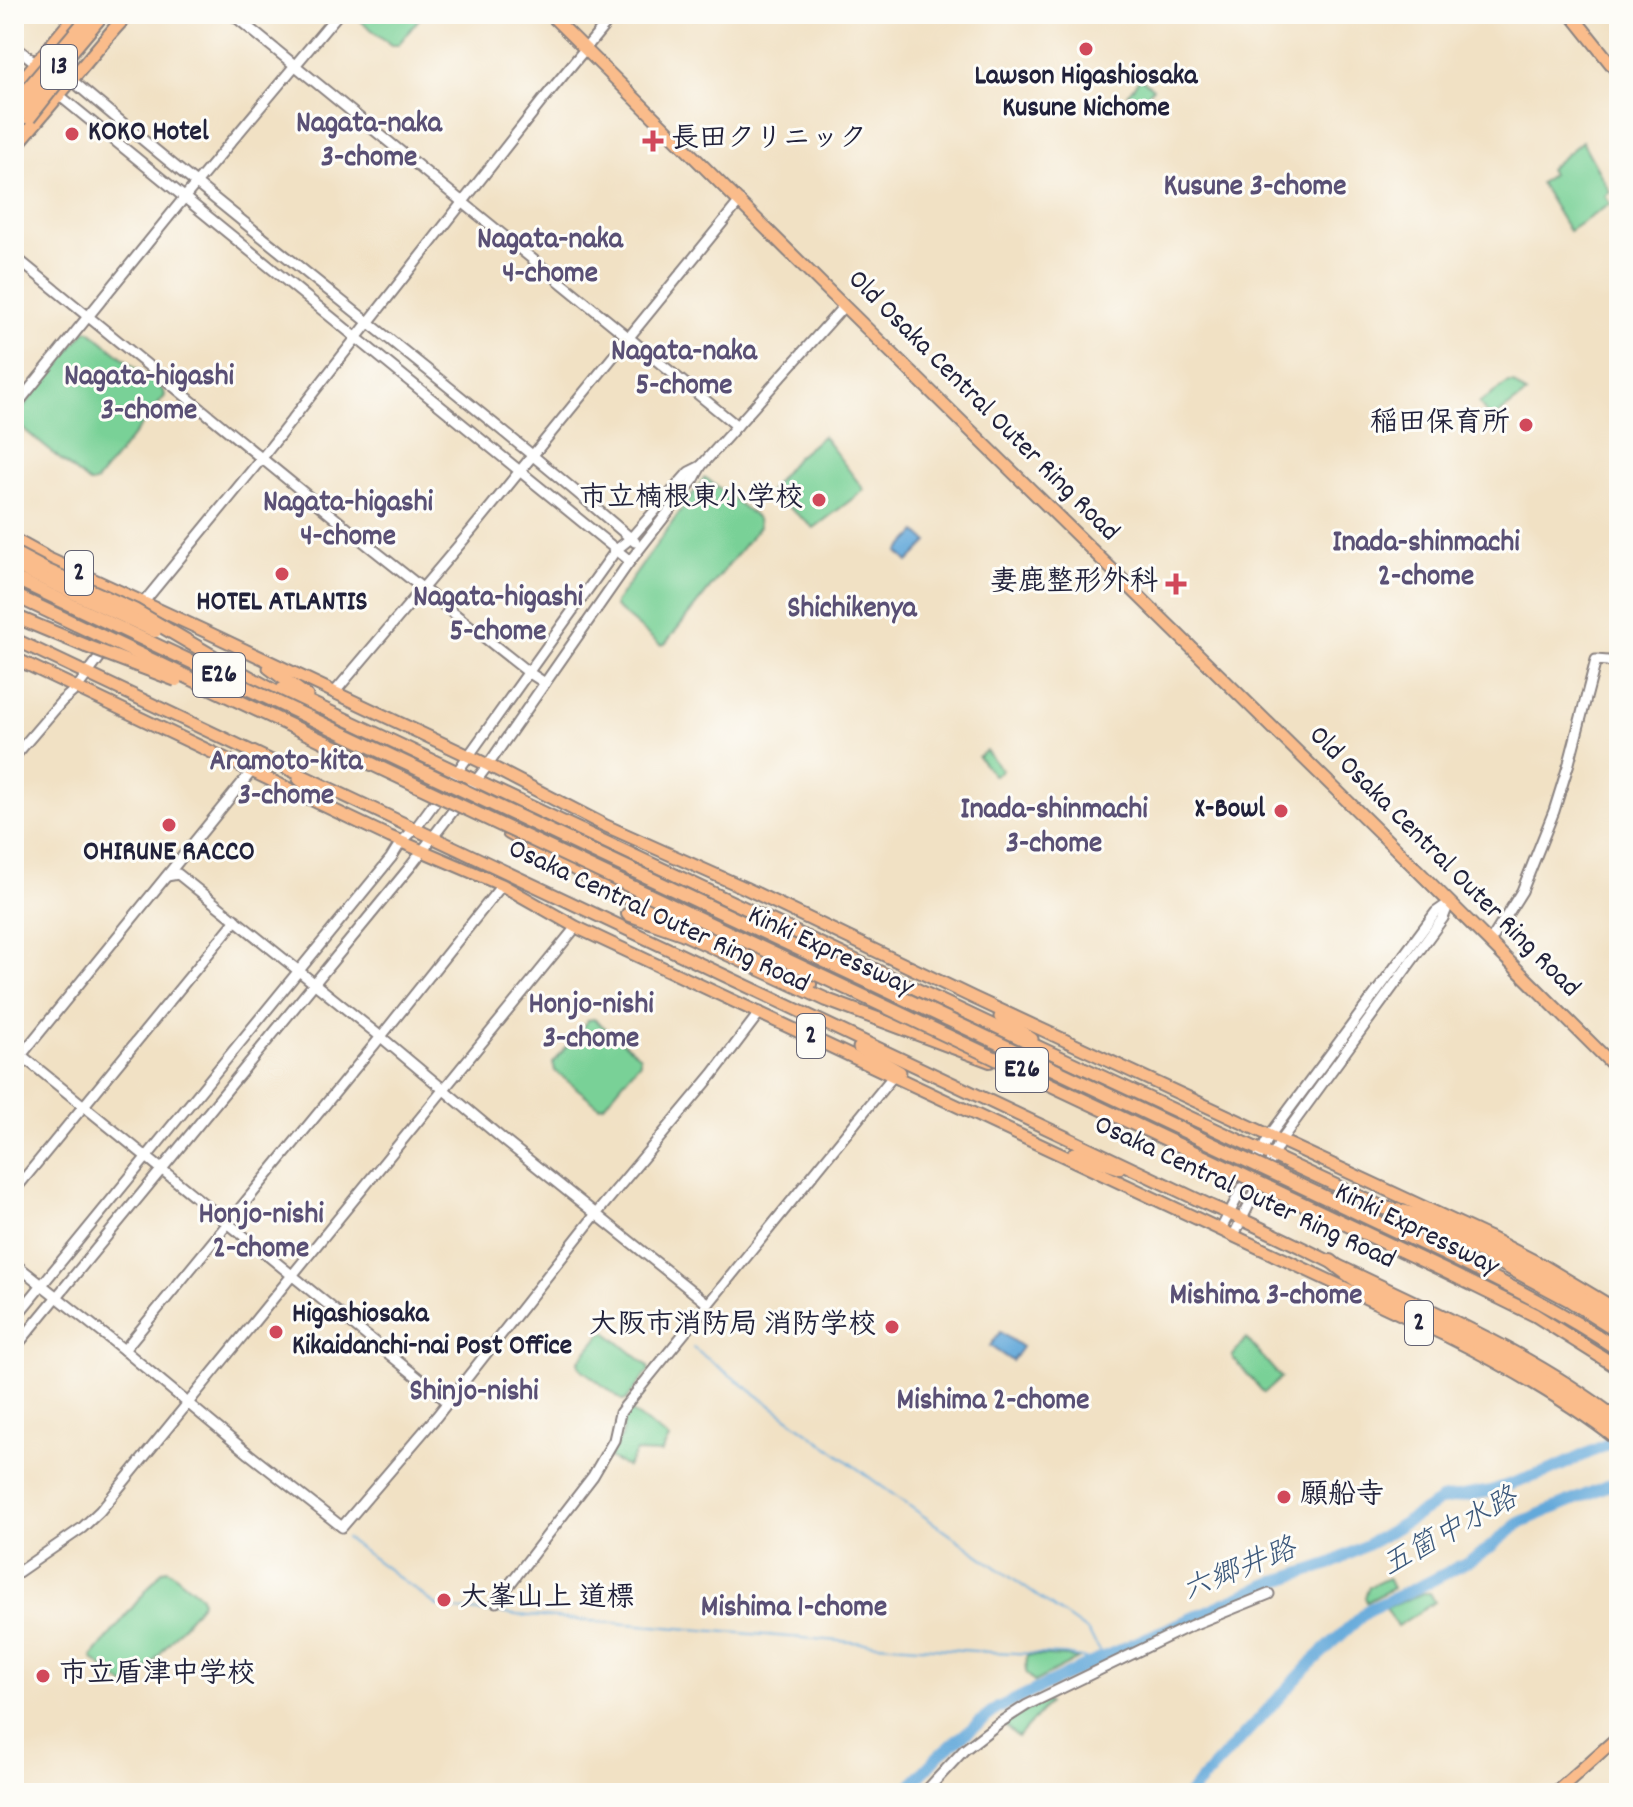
<svg xmlns="http://www.w3.org/2000/svg" width="1633" height="1807" font-family="Dekko,'Klee One',sans-serif">
<style>
.green{fill:#79d197;stroke:#4e7a69;stroke-width:2}
.water{fill:#64a9da;stroke:#43668a;stroke-width:2}
.lines{fill:none;stroke-linecap:round;stroke-linejoin:round}
.stream{stroke:#64a9da;stroke-width:2}
.river{stroke:#64a9da;stroke-width:12}
.minor-casing{stroke:#8a8280;stroke-width:13}
.major-casing{stroke:#8a8280;stroke-width:15}
.highway-casing{stroke:#8a8280;stroke-width:16}
.minor{stroke:#fff;stroke-width:9}
.major{stroke:#fabc8b;stroke-width:11}
.highway{stroke:#fabc8b;stroke-width:12}
.highway-bridge-casing{stroke:#8a8280;stroke-width:16;stroke-linecap:butt}
.highway-bridge{stroke:#fabc8b;stroke-width:12}
.poi-dot{fill:#d1495b;stroke:#fdfcf7;stroke-width:3}
.labels{text-anchor:middle;dominant-baseline:central;stroke-width:6;stroke-linejoin:round;paint-order:stroke}
.shield{fill:#fdfcf7;stroke:#646373;stroke-width:2}
.shield-label{font-size:26px;font-weight:bold;fill:#22223b}
.poi-label{font-size:28px;font-weight:bold;fill:#22223b;stroke:#fdfcf7;text-anchor:start}
.street-label{font-size:28px;fill:#22223b;stroke:#fdfcf7}
.neighbourhood-label{font-size:30px;font-weight:bold;fill:#5a5075;stroke:#fdfcf7}
.water-label{font-size:30px;font-style:italic;fill:#3c587b;stroke:#fdfcf7}
</style>
<rect width="100%" height="100%" fill="#fdfcf7"/>
<filter id="ink" filterUnits="userSpaceOnUse"><feTurbulence type="fractalNoise" baseFrequency=".0125" numOctaves="2"/><feDisplacementMap in="SourceGraphic" scale="16" xChannelSelector="R" yChannelSelector="G"/><feConvolveMatrix kernelMatrix="1 2 1 2 8 2 1 2 1" color-interpolation-filters="sRGB"/></filter>
<filter id="wash" filterUnits="userSpaceOnUse"><feTurbulence type="fractalNoise" baseFrequency=".006" numOctaves="4" result="noise"/><feDisplacementMap in="SourceGraphic" scale="32" xChannelSelector="R" yChannelSelector="G"/><feGaussianBlur stdDeviation="1.8" result="paint"/><feColorMatrix in="noise" values="0 0 0 0 0 0 0 0 0 0 0 0 0 0 0 0 0 1.4 0 .05"/><feComposite in="paint" operator="in"/></filter>
<g filter="url(#wash)">
<rect width="100%" height="100%" fill="#f1e1c4"/>
<g class="green">
<path d="M352,14H423L398,45H391Z"/>
<path d="M1140,78L1153,88L1140,104L1128,94Z"/>
<path d="M1582,141L1610,192L1605,196L1610,204L1569,231L1540,183L1552,174L1549,169Z"/>
<path d="M86,330L90,331L164,391L165,396L95,483H89L14,421V418Z"/>
<path d="M1508,383H1513L1526,394L1491,420L1479,403Z"/>
<path d="M823,436L864,490L814,528L769,491L796,458Z"/>
<path d="M704,478H706L758,519L759,527L665,644L660,645L615,607V603Z"/>
<path d="M986,751L1002,770L994,776L978,757Z"/>
<path d="M594,1019L640,1056V1062L604,1105L599,1106L555,1071L553,1063L588,1020Z"/>
<path d="M606,1332L648,1366L649,1371L626,1400H622L580,1368L578,1362L601,1334Z"/>
<path d="M1246,1338L1281,1378L1264,1393L1232,1357Z"/>
<path d="M628,1409L669,1439L661,1453L636,1452L627,1467L609,1458L622,1435L625,1414Z"/>
<path d="M168,1569L201,1596L202,1602L133,1687L128,1688L94,1660L92,1657L163,1570Z"/>
<path d="M1388,1578L1393,1588L1367,1602L1365,1597L1369,1587Z"/>
<path d="M1423,1593H1430L1435,1602L1397,1626L1386,1608Z"/>
<path d="M1027,1655L1068,1657L1078,1659L1034,1682L1026,1672Z"/>
<path d="M1046,1700L1049,1703L1018,1737L1004,1725L1016,1716Z"/>
</g>
<g class="water">
<path d="M917,532L928,542L908,562L898,552Z"/>
<path d="M1000,1332L1022,1347L1012,1361L990,1346Z"/>
</g>
<g class="lines">
<g class="stream">
<path d="M693,1348L884,1488L1088,1632L1104,1657"/>
<path d="M346,1538L437,1606L444,1609L877,1644L990,1652L1065,1655L1082,1658L1094,1662"/>
</g>
<g class="river">
<path d="M904,1793L941,1753L998,1708L1104,1657L1266,1585L1332,1563L1378,1539L1441,1500L1491,1491L1549,1471L1619,1439"/>
<path d="M1190,1793L1314,1660L1368,1610L1425,1584L1479,1556L1521,1522L1619,1481"/>
</g>
</g>
</g>
<g filter="url(#ink)">
<g class="lines">
<defs>
<g id="minor">
<path d="M232,14L737,426"/>
<path d="M14,46L31,59"/>
<path d="M68,77C254,236 450,382 635,542"/>
<path d="M54,91L630,561"/>
<path d="M14,256L369,546L528,672L545,683"/>
<path d="M14,408L184,198L338,14"/>
<path d="M139,608L262,458L542,101L614,14"/>
<path d="M334,693L471,531L740,201"/>
<path d="M14,757L62,701L76,689L124,625"/>
<path d="M167,876L178,874L183,878L381,1037L505,1141L708,1304"/>
<path d="M1490,942L1522,891L1554,811L1569,763L1596,660L1608,661L1619,667"/>
<path d="M21,1055L448,1402"/>
<path d="M14,1064L251,772"/>
<path d="M14,1191L236,920"/>
<path d="M1221,1229L1270,1135L1436,912L1449,903"/>
<path d="M1234,1235L1281,1140L1443,918L1449,903"/>
<path d="M14,1263L124,1350L249,1454L342,1527L437,1416L596,1214L713,1074L760,1012"/>
<path d="M14,1319L391,858L401,842L415,829L457,772L616,550L631,538L689,472L701,466"/>
<path d="M14,1349L410,867L488,765L630,561L694,479L701,466L844,306"/>
<path d="M124,1350L375,1044L502,885"/>
<path d="M14,1575L82,1528L100,1511L576,927"/>
<path d="M496,1602L593,1476L614,1440L620,1413L626,1405L894,1075"/>
<path d="M924,1793L964,1750L999,1723L1027,1705L1190,1626L1269,1594"/>
</g>
<g id="major">
<path d="M550,14L844,306L1381,834L1619,1071"/>
<path d="M1571,14L1619,74"/>
<path d="M36,553L209,633L488,765L604,825L745,888L974,998L1488,1237L1542,1265L1619,1311"/>
<path d="M14,639L1211,1206C1257,1225 1300,1247 1345,1269C1440,1315 1534,1355 1619,1420"/>
<path d="M14,658L390,837L502,885L576,927L1445,1335C1505,1365 1566,1399 1619,1441"/>
<path d="M269,668L307,696"/>
<path d="M282,689L1045,1050L1479,1252L1570,1301L1619,1332"/>
<path d="M299,779L320,796L327,806"/>
<path d="M1000,1017L1032,1039"/>
<path d="M859,1048L900,1072"/>
<path d="M1074,1153L1119,1168"/>
<path d="M1555,1793L1619,1736"/>
</g>
<g id="highway">
<path d="M14,90L77,14"/>
<path d="M14,148L115,28L128,14"/>
<path d="M14,540L43,556"/>
<path d="M14,616L86,646"/>
<path d="M226,664L313,713"/>
<path d="M509,833L637,903L810,984"/>
<path d="M628,914L682,933L827,1000L990,1061"/>
<path d="M1383,1208C1419,1212 1444,1226 1477,1241C1526,1264 1573,1291 1619,1320"/>
<path d="M1331,1261C1364,1291 1406,1305 1444,1325C1505,1356 1564,1390 1619,1431"/>
</g>
</defs>
<use href="#minor" class="minor-casing"/>
<use href="#major" class="major-casing"/>
<use href="#highway" class="highway-casing"/>
<use href="#minor" class="minor"/>
<use href="#major" class="major"/>
<use href="#highway" class="highway"/>
<defs>
<g id="highway-bridge">
<path d="M14,105L91,14"/>
<path d="M29,118L69,67"/>
<path d="M14,120L103,14"/>
<path d="M14,553L48,571L134,610L226,664"/>
<path d="M14,563L29,572L155,631"/>
<path d="M14,578L1447,1255C1506,1284 1564,1313 1619,1350"/>
<path d="M14,595L1443,1270L1535,1315L1619,1368"/>
<path d="M86,646L176,680"/>
</g>
</defs>
<use href="#highway-bridge" class="highway-bridge-casing"/>
<use href="#highway-bridge" class="highway-bridge"/>
</g>
</g>
<g class="poi-dot">
<circle cx="1086" cy="49" r="8"/>
<circle cx="72" cy="134" r="8"/>
<path d="M649 129h8v8h8v8h-8v8h-8v-8h-8v-8h8z"/>
<circle cx="1526" cy="425" r="8"/>
<circle cx="819" cy="500" r="8"/>
<circle cx="282" cy="574" r="8"/>
<path d="M1172 572h8v8h8v8h-8v8h-8v-8h-8v-8h8z"/>
<circle cx="1281" cy="811" r="8"/>
<circle cx="169" cy="825" r="8"/>
<circle cx="892" cy="1327" r="8"/>
<circle cx="276" cy="1332" r="8"/>
<circle cx="1284" cy="1497" r="8"/>
<circle cx="444" cy="1600" r="8"/>
<circle cx="43" cy="1676" r="8"/>
</g>
<g class="labels">
<g class="shield">
<rect x="41" y="45" width="36" height="44" rx="6"/>
<rect x="65" y="551" width="28" height="44" rx="6"/>
<rect x="193" y="653" width="52" height="44" rx="6"/>
<rect x="797" y="1014" width="28" height="44" rx="6"/>
<rect x="996" y="1048" width="52" height="44" rx="6"/>
<rect x="1405" y="1301" width="28" height="44" rx="6"/>
</g>
<g class="shield-label">
<text x="59" y="67">13</text>
<text x="79" y="573">2</text>
<text x="219" y="675">E26</text>
<text x="811" y="1036">2</text>
<text x="1022" y="1070">E26</text>
<text x="1419" y="1323">2</text>
</g>
<g class="poi-label">
<text x="1086" y="78" text-anchor="middle">Lawson Higashiosaka<tspan x="1086" dy="32">Kusune Nichome</tspan></text>
<text x="88" y="134">KOKO Hotel</text>
<text x="671" y="141">長田クリニック</text>
<text x="1510" y="425" text-anchor="end">稲田保育所</text>
<text x="803" y="500" text-anchor="end">市立楠根東小学校</text>
<text x="1158" y="584" text-anchor="end">妻鹿整形外科</text>
<text x="282" y="604" text-anchor="middle">HOTEL ATLANTIS</text>
<text x="1265" y="811" text-anchor="end">X-Bowl</text>
<text x="169" y="854" text-anchor="middle">OHIRUNE RACCO</text>
<text x="292" y="1316">Higashiosaka<tspan x="292" dy="32">Kikaidanchi-nai Post Office</tspan></text>
<text x="876" y="1327" text-anchor="end">大阪市消防局 消防学校</text>
<text x="1300" y="1497">願船寺</text>
<text x="460" y="1600">大峯山上 道標</text>
<text x="59" y="1676">市立盾津中学校</text>
</g>
<g class="street-label">
<text transform="translate(982 407) rotate(45)">Old Osaka Central Outer Ring Road</text>
<text transform="translate(1443 863) rotate(45)">Old Osaka Central Outer Ring Road</text>
<text transform="translate(658 918) rotate(25)">Osaka Central Outer Ring Road</text>
<text transform="translate(830 953) rotate(25)">Kinki Expressway</text>
<text transform="translate(1244 1194) rotate(25)">Osaka Central Outer Ring Road</text>
<text transform="translate(1416 1231) rotate(26)">Kinki Expressway</text>
</g>
<g class="neighbourhood-label">
<text x="369" y="125">Nagata-naka<tspan x="369" dy="34">3-chome</tspan></text>
<text x="1255" y="188">Kusune 3-chome</text>
<text x="550" y="241">Nagata-naka<tspan x="550" dy="34">4-chome</tspan></text>
<text x="684" y="353">Nagata-naka<tspan x="684" dy="34">5-chome</tspan></text>
<text x="149" y="378">Nagata-higashi<tspan x="149" dy="34">3-chome</tspan></text>
<text x="348" y="504">Nagata-higashi<tspan x="348" dy="34">4-chome</tspan></text>
<text x="1426" y="544">Inada-shinmachi<tspan x="1426" dy="34">2-chome</tspan></text>
<text x="498" y="599">Nagata-higashi<tspan x="498" dy="34">5-chome</tspan></text>
<text x="852" y="610">Shichikenya</text>
<text x="286" y="763">Aramoto-kita<tspan x="286" dy="34">3-chome</tspan></text>
<text x="1054" y="811">Inada-shinmachi<tspan x="1054" dy="34">3-chome</tspan></text>
<text x="591" y="1006">Honjo-nishi<tspan x="591" dy="34">3-chome</tspan></text>
<text x="261" y="1216">Honjo-nishi<tspan x="261" dy="34">2-chome</tspan></text>
<text x="1266" y="1297">Mishima 3-chome</text>
<text x="474" y="1393">Shinjo-nishi</text>
<text x="993" y="1402">Mishima 2-chome</text>
<text x="794" y="1609">Mishima 1-chome</text>
</g>
<g class="water-label">
<text transform="translate(1451 1534) rotate(-29)">五箇中水路</text>
<text transform="translate(1240 1572) rotate(-22)">六郷井路</text>
</g>
</g>
<rect width="1633" height="1807" fill="none" stroke="#fdfcf7" stroke-width="48"/>
</svg>
